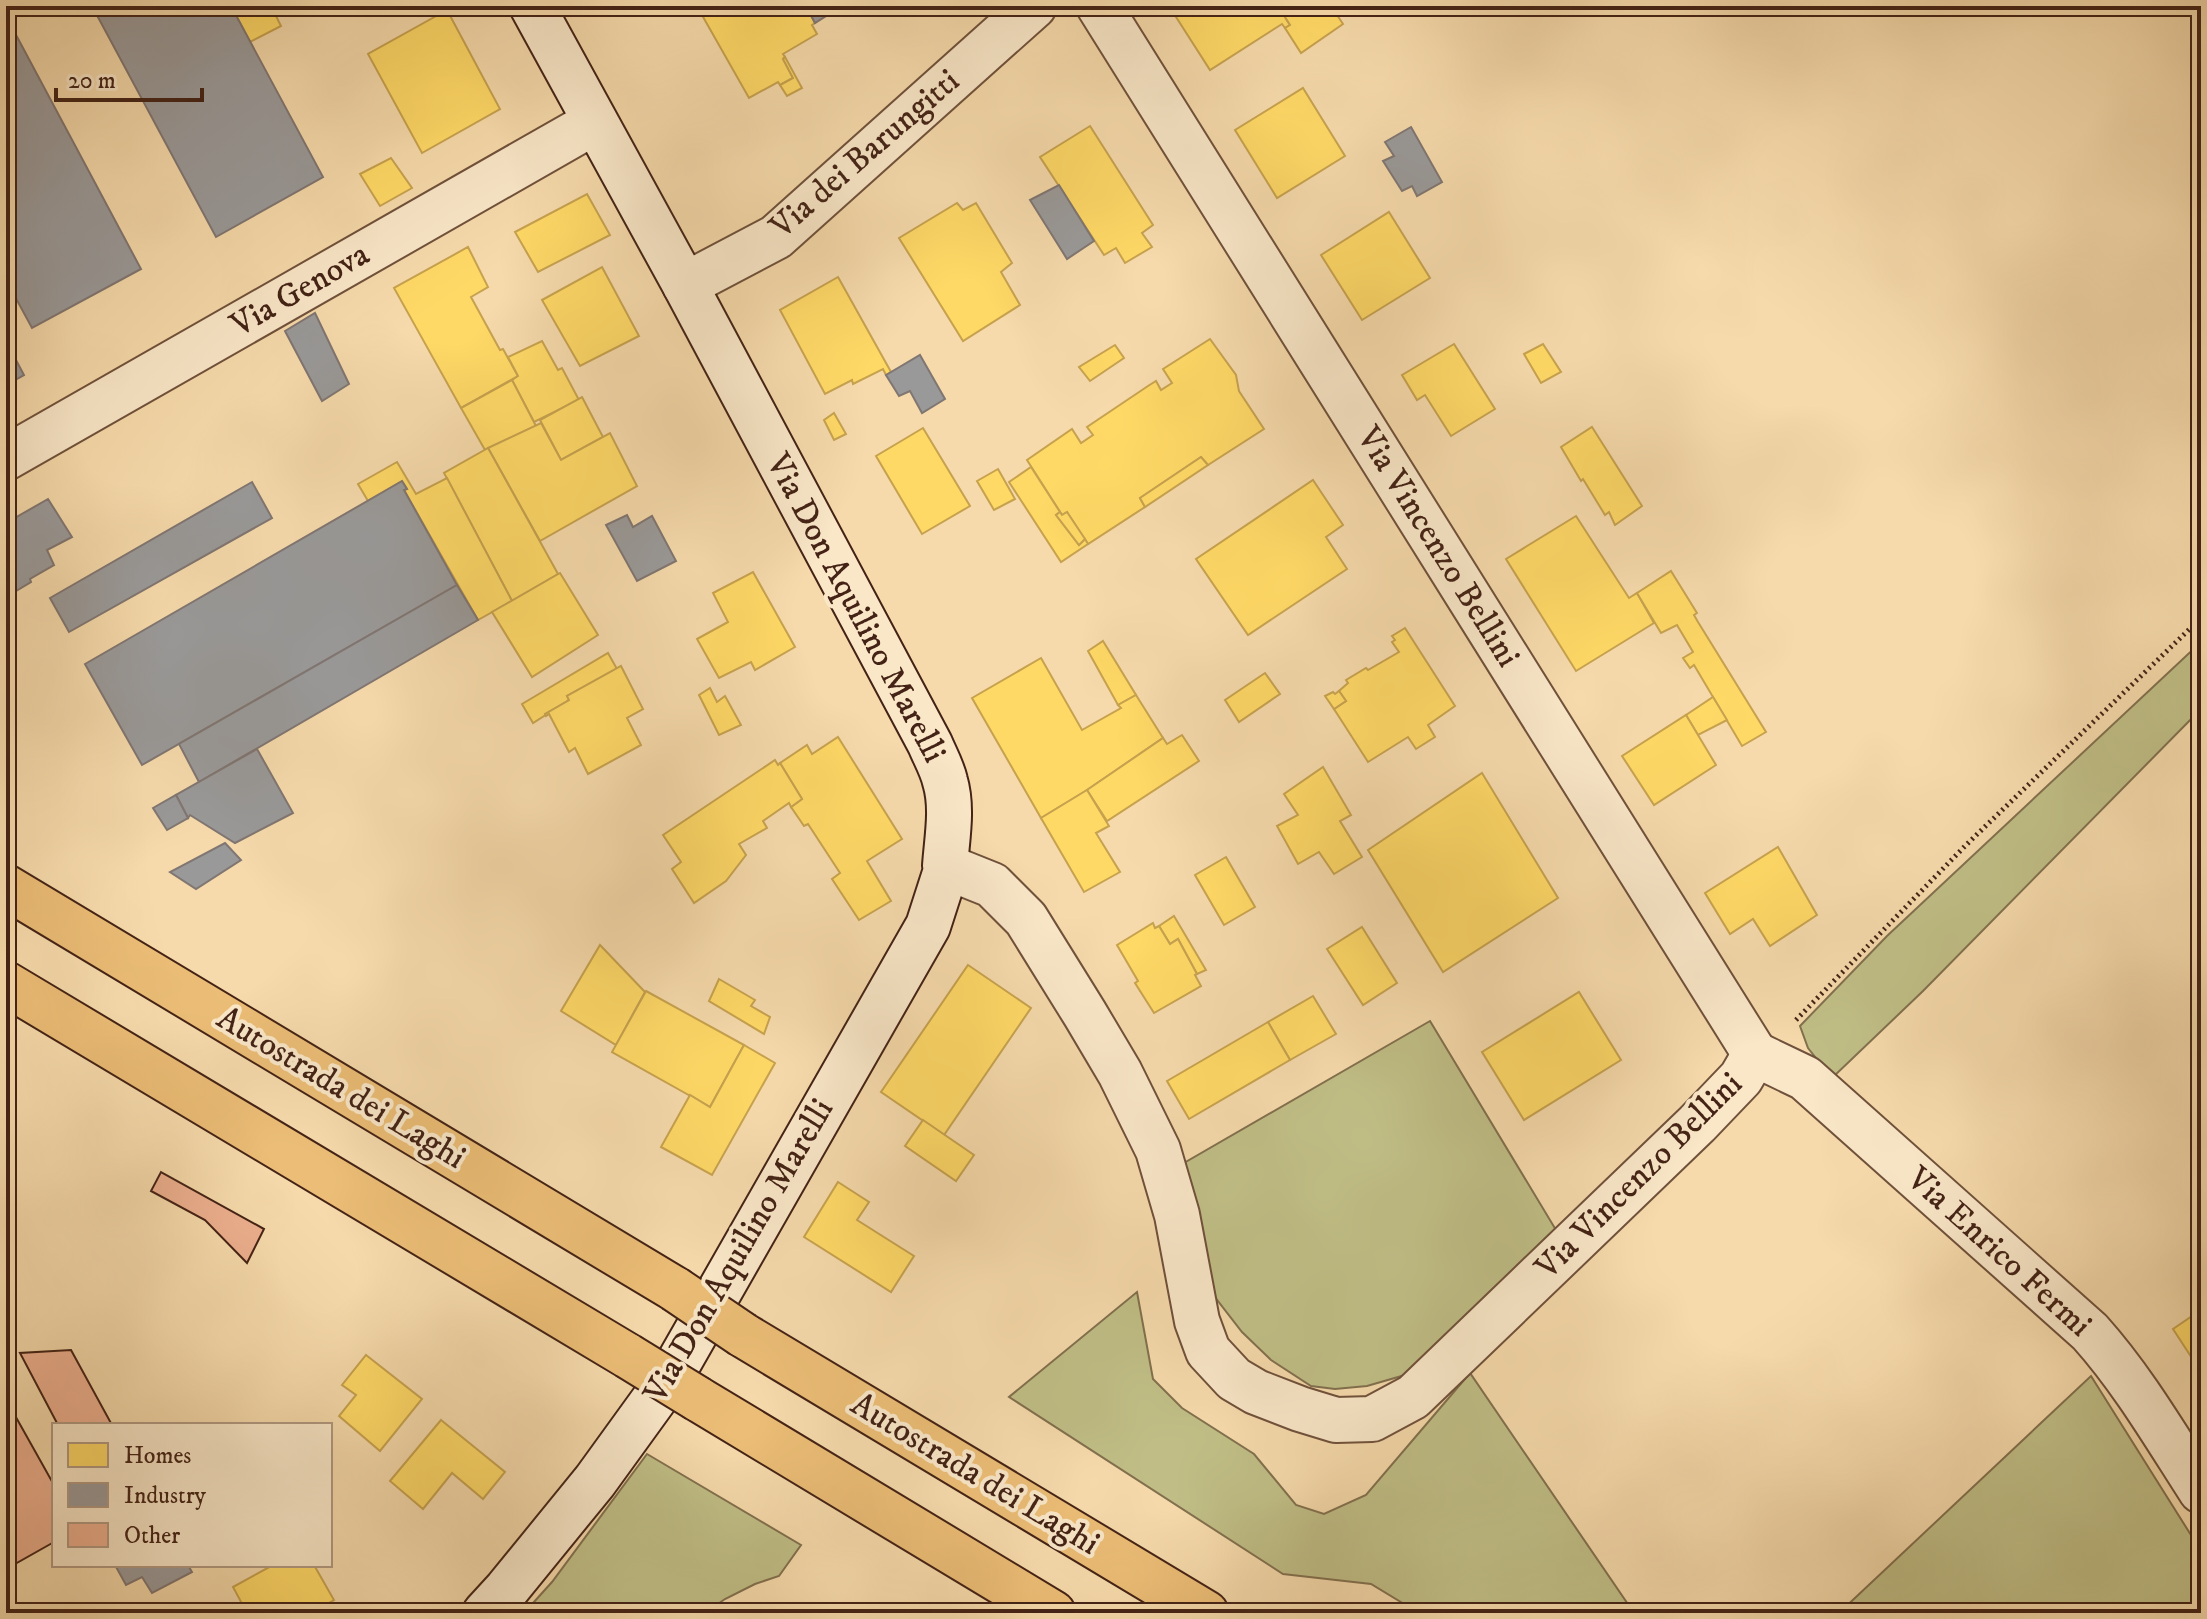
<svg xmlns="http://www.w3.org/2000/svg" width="2207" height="1619" font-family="'IM FELL DW Pica',serif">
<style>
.green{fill:#c0be86;stroke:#82704e;stroke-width:2}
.homes{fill:#ffd966;stroke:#c7a24e;stroke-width:2}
.industry{fill:#999;stroke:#807672;stroke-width:2}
.building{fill:#edb08f;stroke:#442316;stroke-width:2}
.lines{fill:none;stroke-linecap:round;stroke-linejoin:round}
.street-casing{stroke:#70513b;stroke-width:48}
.secondary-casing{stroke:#442316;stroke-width:48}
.highway-casing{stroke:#442316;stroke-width:48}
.path{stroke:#442316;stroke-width:5;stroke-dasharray:2 4;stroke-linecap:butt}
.street{stroke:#f9e7c8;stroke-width:44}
.secondary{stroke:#f9e7c8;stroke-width:44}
.highway{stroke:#ebbd76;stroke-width:44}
.highway-bridge-casing{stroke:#442316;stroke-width:48;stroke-linecap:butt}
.highway-bridge{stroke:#ebbd76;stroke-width:44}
.labels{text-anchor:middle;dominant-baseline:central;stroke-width:8;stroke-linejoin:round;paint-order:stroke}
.street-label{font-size:34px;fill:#442316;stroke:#f9e7c8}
</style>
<rect width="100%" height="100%" fill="#f6daab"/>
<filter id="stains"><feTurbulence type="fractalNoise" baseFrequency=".0025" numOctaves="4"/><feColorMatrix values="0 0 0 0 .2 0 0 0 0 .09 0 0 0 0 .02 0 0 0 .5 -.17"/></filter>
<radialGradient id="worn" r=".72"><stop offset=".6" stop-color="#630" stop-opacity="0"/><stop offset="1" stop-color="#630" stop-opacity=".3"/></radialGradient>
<g class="green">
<path d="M2201,642V709L1923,991L1832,1078L1808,1048L1800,1026L1887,936Z"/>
<path d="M1430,1021L1556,1230L1405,1375L1367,1386L1335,1389L1311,1386L1271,1360L1242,1332L1211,1292L1184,1163Z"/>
<path d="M1137,1292L1153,1379L1182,1408L1254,1454L1296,1505L1324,1514L1366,1495L1470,1373L1634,1613H1419L1371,1584L1283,1574L1009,1397Z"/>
<path d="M2091,1376L2201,1551V1613H1839Z"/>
<path d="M647,1454L801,1545L779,1576L755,1584L725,1599L705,1613H524L552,1582Z"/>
</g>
<g class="homes">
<path d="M231,6H271L281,26L250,42Z"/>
<path d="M701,6H806L815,23L812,25L817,34L783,54L785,57L783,59L793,78L780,85L778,82L749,98L698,8Z"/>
<path d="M1169,6H1278L1290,25L1285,28L1282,24L1210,70Z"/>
<path d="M1278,6H1331L1343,24L1301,53L1285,28L1290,25Z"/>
<path d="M447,10L500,109L422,153L368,54Z"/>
<path d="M785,57L802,88L787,96L780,85L793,78L783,59Z"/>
<path d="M1303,88L1345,156L1277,198L1235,130Z"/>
<path d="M1090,126L1153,225L1142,233L1152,247L1125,263L1116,248L1104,255L1040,157Z"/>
<path d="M391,158L412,188L380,206L360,174Z"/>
<path d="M587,194L610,235L538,272L515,232Z"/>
<path d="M957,203L963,210L976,203L1012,263L1001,272L1020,305L963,341L899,238Z"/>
<path d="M1389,212L1430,278L1362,320L1321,255Z"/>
<path d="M468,247L488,287L471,297L500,350L503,349L518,376L461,408L394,288Z"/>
<path d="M602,267L639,336L580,366L542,300Z"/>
<path d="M838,277L891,372L886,375L883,369L853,384L852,380L825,394L780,310Z"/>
<path d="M1210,339L1236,375L1239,391L1264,429L1208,465L1201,457L1140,498L1145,507L1088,544L1067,512L1062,515L1027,460L1072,429L1081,443L1093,435L1087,427L1148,386L1156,381L1161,390L1172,383L1163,369Z"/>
<path d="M542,341L558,370L562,368L579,400L534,422L512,380L518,376L508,357Z"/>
<path d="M1454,344L1495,409L1451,436L1425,395L1417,400L1402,375Z"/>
<path d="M1543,344L1561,372L1541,383L1524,354Z"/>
<path d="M1115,345L1124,358L1090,381L1079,367Z"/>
<path d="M512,380L536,426L485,450L461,408Z"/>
<path d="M582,397L603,437L561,460L540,420Z"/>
<path d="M834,413L846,434L834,440L824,420Z"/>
<path d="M541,423L561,460L610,433L637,486L540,541L488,448Z"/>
<path d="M1592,427L1642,506L1615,525L1609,512L1605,515L1583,479L1581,481L1561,447Z"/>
<path d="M923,428L970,506L922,534L876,456Z"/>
<path d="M488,448L558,574L512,601L444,473Z"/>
<path d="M1201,457L1208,465L1145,507L1140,498Z"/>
<path d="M397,462L416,494L447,478L512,601L478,620L404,490L407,489L402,481L368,501L358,484Z"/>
<path d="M1031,467L1060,512L1056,515L1079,545L1085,539L1088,544L1061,562L1009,482Z"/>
<path d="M998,469L1015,499L994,510L977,481Z"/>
<path d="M1313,480L1343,525L1326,537L1347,569L1248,635L1196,559Z"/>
<path d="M1060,512L1062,515L1067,512L1085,539L1079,545L1056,515Z"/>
<path d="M1576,516L1629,598L1637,593L1654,623L1576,671L1506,559Z"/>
<path d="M1671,571L1697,613L1694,615L1698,622L1766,732L1742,746L1694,665L1690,668L1683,658L1693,652L1677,625L1661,633L1637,593Z"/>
<path d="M753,572L795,647L755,670L751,662L719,678L697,639L728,622L713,593Z"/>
<path d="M560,573L598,635L532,677L492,612Z"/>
<path d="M1405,628L1455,706L1428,725L1435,737L1416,749L1408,737L1368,762L1334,709L1346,701L1339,691L1348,683L1346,680L1366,668L1368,670L1399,652L1392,642L1395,640L1392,636Z"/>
<path d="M1103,641L1136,695L1118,705L1088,651Z"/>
<path d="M608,653L617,669L567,696L569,700L533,723L522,704Z"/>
<path d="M1041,658L1082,730L1121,708L1118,705L1136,695L1163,738L1087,790L1041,818L972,698Z"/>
<path d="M621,666L643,709L627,718L641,745L588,774L575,748L569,752L549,714L546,716L545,714L569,700L567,696Z"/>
<path d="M1265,673L1280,694L1239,722L1225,700Z"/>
<path d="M710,688L717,702L725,696L741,725L719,735L699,695Z"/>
<path d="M1339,691L1346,701L1334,709L1325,696L1333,692L1335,694Z"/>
<path d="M1713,697L1727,720L1698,735L1686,715Z"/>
<path d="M1686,715L1716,765L1654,805L1622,756Z"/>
<path d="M1182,735L1199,761L1107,821L1087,790L1163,738L1167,744Z"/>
<path d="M838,737L902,839L867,861L891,901L859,920L832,879L840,873L808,824L804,826L791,807L802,799L780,763L807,745L812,754Z"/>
<path d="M775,760L778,765L780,763L802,799L791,807L789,803L763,821L767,828L739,844L746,855L726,881L694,903L672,869L681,862L663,835Z"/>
<path d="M1323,767L1351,815L1340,821L1362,857L1334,874L1319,852L1298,864L1277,826L1298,815L1284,794Z"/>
<path d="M1482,773L1558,898L1443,972L1368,850Z"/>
<path d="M1087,790L1109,826L1096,833L1120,872L1084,892L1041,818Z"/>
<path d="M1778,847L1817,915L1770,946L1753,919L1730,934L1705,893Z"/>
<path d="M1226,857L1255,907L1224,925L1195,875Z"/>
<path d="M1174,916L1206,970L1197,974L1178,939L1170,944L1159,926Z"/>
<path d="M1153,923L1155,928L1159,926L1170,944L1178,939L1197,974L1195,975L1201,986L1154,1013L1135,983L1138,981L1117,945Z"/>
<path d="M1362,927L1397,983L1363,1005L1327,949Z"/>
<path d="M600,945L645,992L616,1045L561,1011Z"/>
<path d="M968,965L1031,1008L944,1135L881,1092Z"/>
<path d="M719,979L755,1000L751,1006L770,1017L764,1034L709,1001Z"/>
<path d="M646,991L744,1045L710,1107L612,1052Z"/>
<path d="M1579,992L1621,1060L1524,1120L1482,1052Z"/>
<path d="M1313,996L1336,1034L1290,1060L1268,1022Z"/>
<path d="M1268,1022L1290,1060L1189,1119L1167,1081Z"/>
<path d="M744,1045L775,1063L712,1175L661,1147L690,1095L710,1107Z"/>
<path d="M923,1120L974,1155L956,1181L905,1146Z"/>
<path d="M838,1182L869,1202L857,1220L914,1256L891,1292L804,1237Z"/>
<path d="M2201,1310V1372L2173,1329Z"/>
<path d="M366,1355L422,1399L380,1451L339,1416L356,1395L342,1385Z"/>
<path d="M441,1420L505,1472L483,1499L452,1473L423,1509L390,1481Z"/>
<path d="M273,1565H314L334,1600L311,1613H300L298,1611L295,1613H247L233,1587Z"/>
</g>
<g class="industry">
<path d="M92,6H231L323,177L216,237Z"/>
<path d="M806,6H842L815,23Z"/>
<path d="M15,33L141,269L32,328L6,280V38Z"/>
<path d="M1411,127L1442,182L1417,196L1412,186L1402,191L1383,161L1394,156L1385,142Z"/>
<path d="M1059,185L1094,241L1067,259L1030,200Z"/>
<path d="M315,313L349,384L322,401L285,331Z"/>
<path d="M6,341L24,375L6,385Z"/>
<path d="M920,355L945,399L922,413L910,391L899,396L886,375Z"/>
<path d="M402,481L407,489L404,490L457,585L142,765L85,664Z"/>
<path d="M252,482L272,518L69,632L50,598Z"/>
<path d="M48,499L72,537L47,550L54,565L30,579L31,582L6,597V523Z"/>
<path d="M627,515L633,527L652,516L676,561L637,581L606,525Z"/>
<path d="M457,585L478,620L199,782L179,744Z"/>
<path d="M257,749L293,813L235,843L190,815L188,818L176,795Z"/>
<path d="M176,795L188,818L167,830L153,808Z"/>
<path d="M225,843L241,860L196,889L170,872Z"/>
<path d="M115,1565H188L192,1572L152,1593L142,1577L126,1585Z"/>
</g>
<g class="building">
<path d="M161,1172L264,1229L247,1263L205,1220L151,1191Z"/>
<path d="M71,1350L112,1425H58L20,1353Z"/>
<path d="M8,1403L54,1485V1542L6,1569V1405Z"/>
</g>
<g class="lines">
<defs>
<g id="street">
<path d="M1099,6L1755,1054"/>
<path d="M685,285L776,237L1034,6"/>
<path d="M6,458L595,122"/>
<path d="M947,867L992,885L1026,919L1085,1014L1120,1073L1158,1150L1177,1215L1197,1321L1208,1351L1234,1379L1256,1392L1300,1409L1336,1420L1372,1419L1413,1397L1697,1124L1741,1078L1755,1054"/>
<path d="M1755,1054L1805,1078L2090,1332C2133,1380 2166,1437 2201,1491"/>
</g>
<path id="secondary" d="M485,1613L507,1589L595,1481L671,1376L928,926L947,867L945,866C947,838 953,808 945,781C942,768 935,756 930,744L685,285L532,6"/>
<g id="highway">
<path d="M6,887L675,1289"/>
<path d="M6,984L628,1356"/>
<path d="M743,1335L1206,1613"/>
<path d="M698,1399L1053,1613"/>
</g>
</defs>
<use href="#street" class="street-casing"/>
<use href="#secondary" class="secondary-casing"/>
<use href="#highway" class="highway-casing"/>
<path class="path" d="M1796,1020L1966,845L2201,618"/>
<use href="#street" class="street"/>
<use href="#secondary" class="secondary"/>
<use href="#highway" class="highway"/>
<defs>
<g id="highway-bridge">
<path d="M675,1289L743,1335"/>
<path d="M628,1356L698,1399"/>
</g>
</defs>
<use href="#highway-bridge" class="highway-bridge-casing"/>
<use href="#highway-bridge" class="highway-bridge"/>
</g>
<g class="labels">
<g class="street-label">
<text transform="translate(865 154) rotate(-41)">Via dei Barungitti</text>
<text transform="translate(300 290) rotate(-30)">Via Genova</text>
<text transform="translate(1438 547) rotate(58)">Via Vincenzo Bellini</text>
<text transform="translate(856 608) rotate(62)">Via Don Aquilino Marelli</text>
<text transform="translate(341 1088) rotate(31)">Autostrada dei Laghi</text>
<text transform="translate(1639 1176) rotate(-45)">Via Vincenzo Bellini</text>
<text transform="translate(739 1251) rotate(-60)">Via Don Aquilino Marelli</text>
<text transform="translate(1999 1252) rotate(42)">Via Enrico Fermi</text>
<text transform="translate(975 1474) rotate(31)">Autostrada dei Laghi</text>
</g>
</g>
<rect width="2207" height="1619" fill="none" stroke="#f6daab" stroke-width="32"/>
<rect x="8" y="8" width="2191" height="1603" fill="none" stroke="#442316" stroke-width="4"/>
<rect x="16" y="16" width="2175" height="1587" fill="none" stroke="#442316" stroke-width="2"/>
<rect x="52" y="1423" width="280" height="144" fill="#f9e7c8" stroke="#b19981" stroke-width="2"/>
<rect x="68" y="1443" width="40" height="24" fill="#ffd966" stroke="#b19981" stroke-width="2"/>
<text x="124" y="1463" font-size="24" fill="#442316">Homes</text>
<rect x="68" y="1483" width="40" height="24" fill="#999999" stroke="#b19981" stroke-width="2"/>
<text x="124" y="1503" font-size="24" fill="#442316">Industry</text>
<rect x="68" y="1523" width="40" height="24" fill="#edb08f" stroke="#b19981" stroke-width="2"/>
<text x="124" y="1543" font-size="24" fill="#442316">Other</text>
<path d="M56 88v12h146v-12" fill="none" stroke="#442316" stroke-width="4"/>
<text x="68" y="88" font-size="24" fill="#442316" stroke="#f9e7c8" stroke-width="6" paint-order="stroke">20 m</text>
<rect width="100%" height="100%" filter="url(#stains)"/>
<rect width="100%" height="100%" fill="url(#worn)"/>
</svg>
